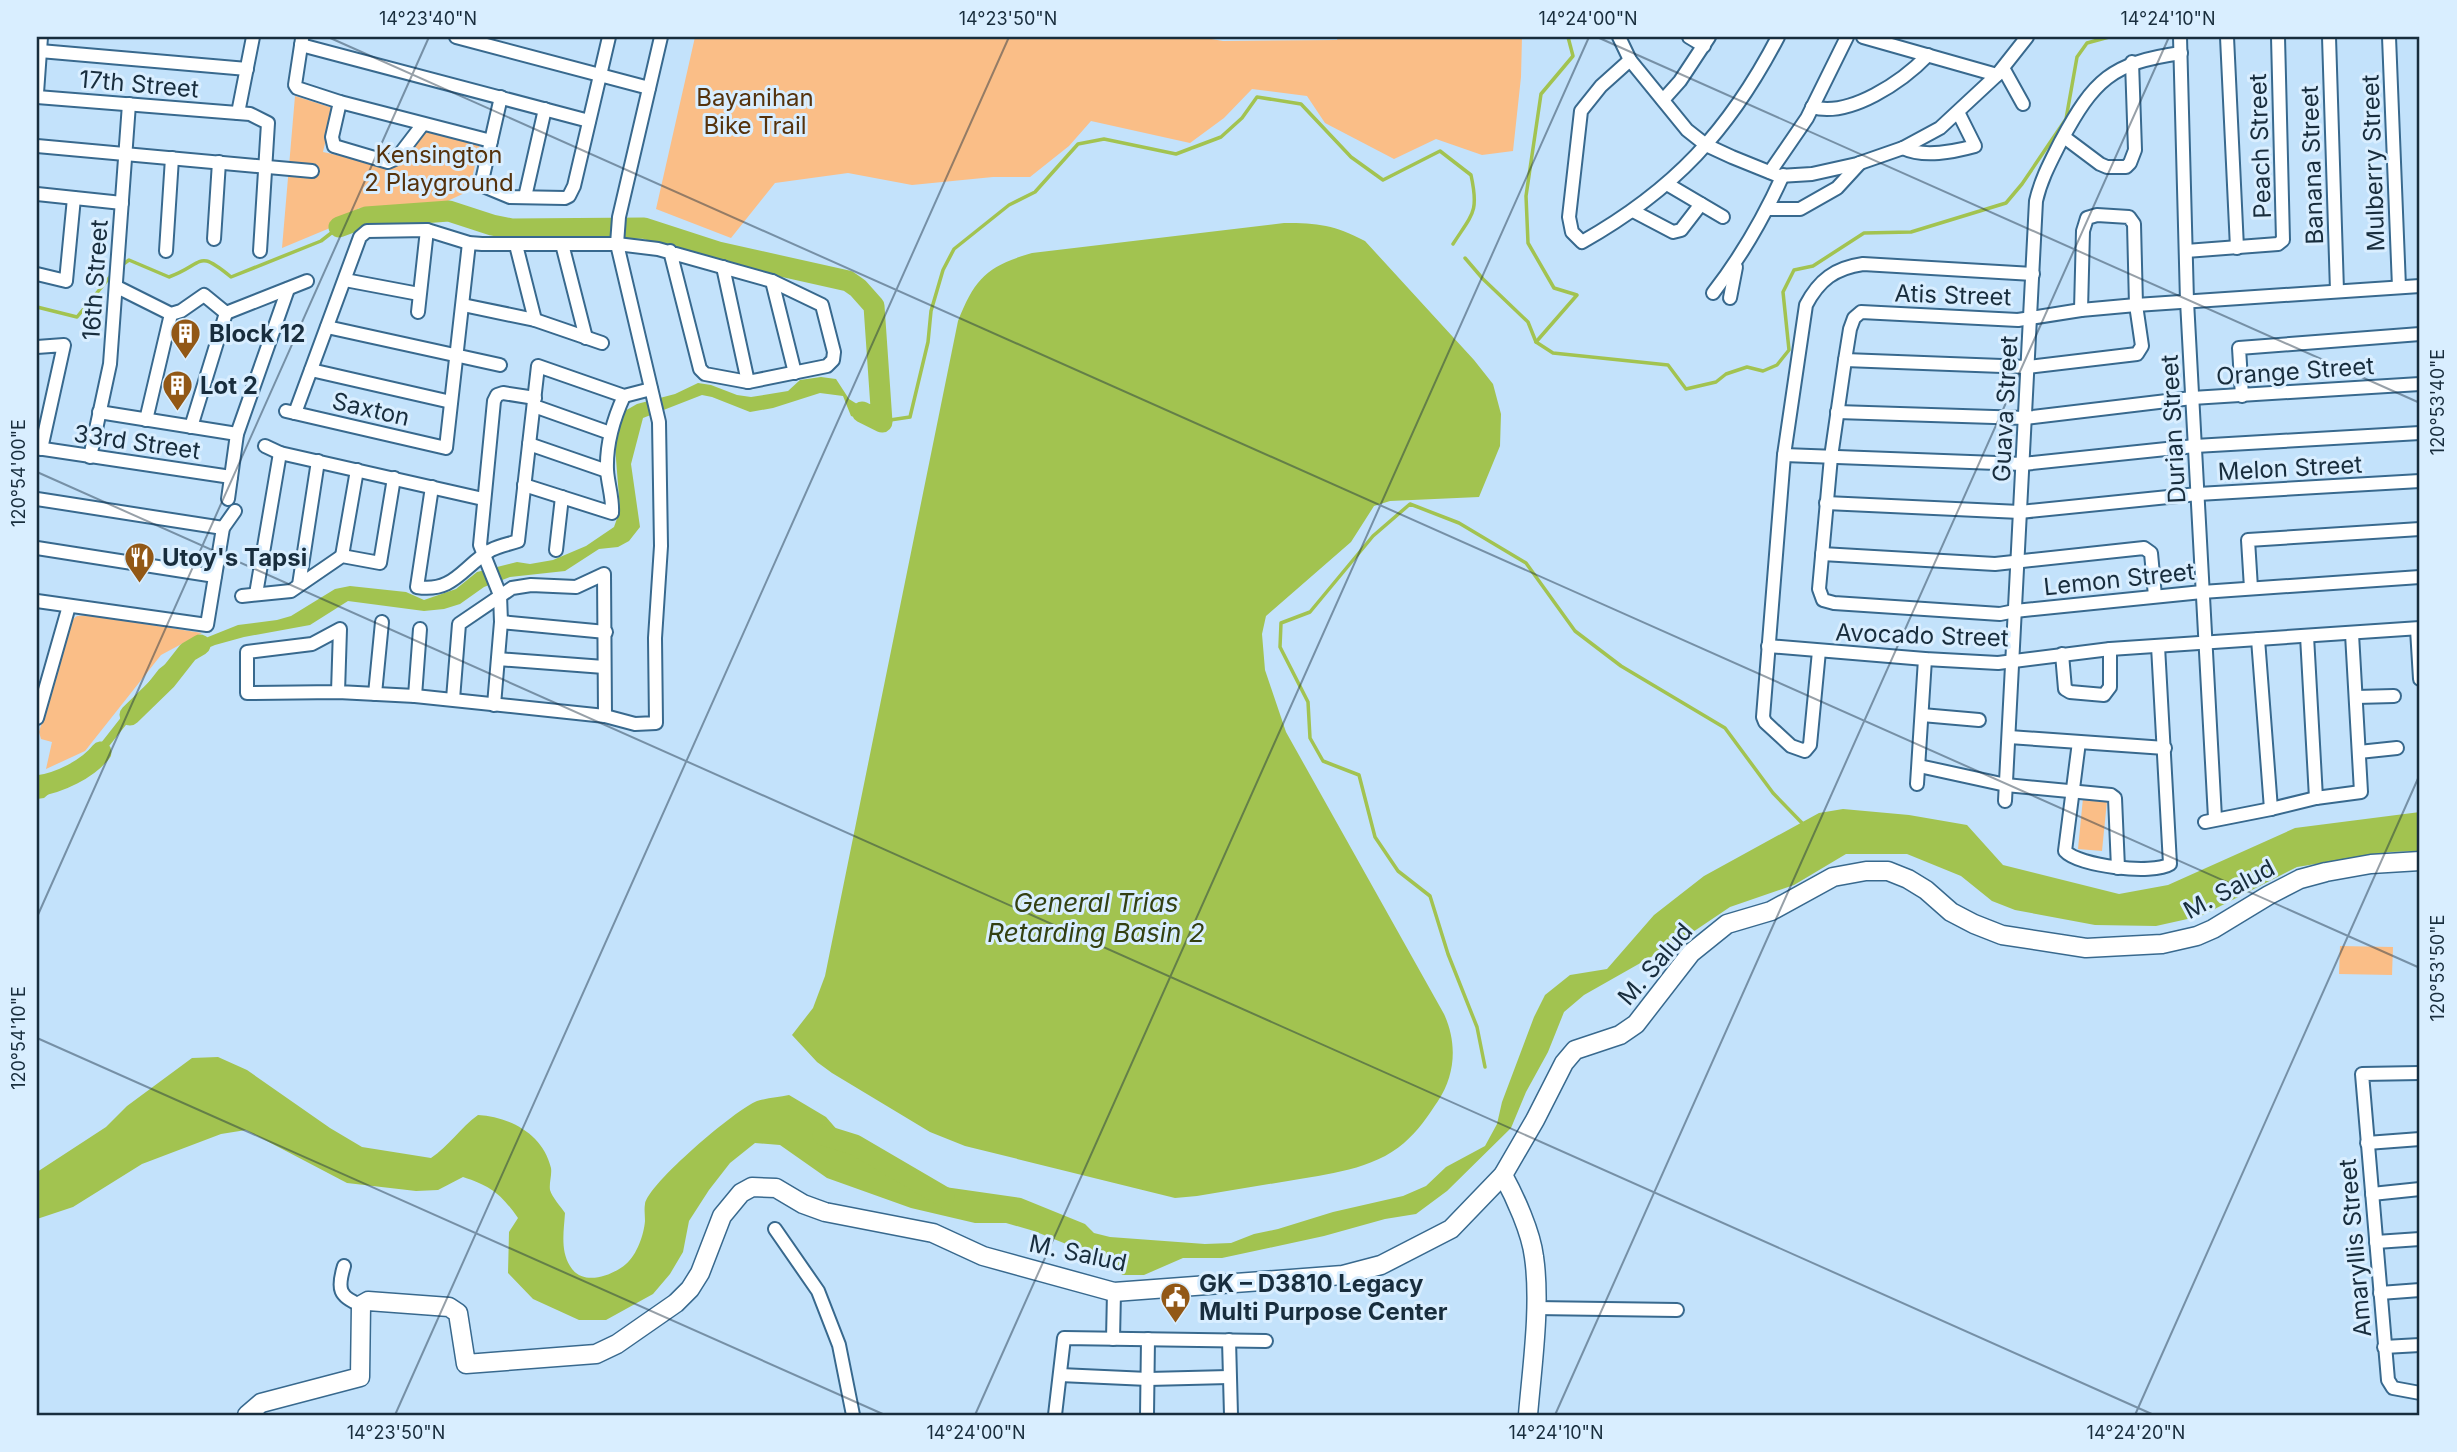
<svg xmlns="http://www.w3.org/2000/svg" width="2457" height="1452" font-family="Inter,sans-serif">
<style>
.park{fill:#fabe87}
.water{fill:#a2c350}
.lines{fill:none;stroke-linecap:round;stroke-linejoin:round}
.stream{stroke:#a2c350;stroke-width:3.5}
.river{stroke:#a2c350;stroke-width:21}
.street-casing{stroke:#38698e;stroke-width:16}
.secondary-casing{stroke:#38698e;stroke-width:21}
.street{stroke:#fff;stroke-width:12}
.secondary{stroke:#fff;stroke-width:18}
.ticks{fill:none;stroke:#182d3d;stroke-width:2;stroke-opacity:0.45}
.labels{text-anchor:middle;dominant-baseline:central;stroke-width:6;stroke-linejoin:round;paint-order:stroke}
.street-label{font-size:24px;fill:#182d3d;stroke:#d9eeff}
.park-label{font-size:24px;fill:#55320c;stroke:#d9eeff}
.poi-label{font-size:24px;font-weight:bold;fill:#182d3d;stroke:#d9eeff;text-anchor:start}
.water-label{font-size:26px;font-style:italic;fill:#334012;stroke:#d9eeff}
.neatline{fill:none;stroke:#182d3d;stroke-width:2.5}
.ticks-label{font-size:18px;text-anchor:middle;fill:#182d3d}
</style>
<rect width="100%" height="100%" fill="#c3e2fb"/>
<g class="park">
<path d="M695,37H1200L1223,41L1337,40L1338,37H1522L1521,77L1513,151L1482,155L1436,139L1394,159L1325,123L1307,96L1252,89L1224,118L1190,143L1091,121L1069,146L1030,177H993L912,185L848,173L775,183L731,238L656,209Z"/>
<path d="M295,96L333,108L323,152L391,167L426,128L480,144L469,191L441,204L359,208L330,228L282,248Z"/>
<path d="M88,615L202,633L161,655L85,751L46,769L52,742L41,739L39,732L72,620L77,616Z"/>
<path d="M2083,798L2107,801L2102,851L2078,849Z"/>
<path d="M2340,946L2393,947L2392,975L2339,974Z"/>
</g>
<g class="water">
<path d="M1284,223C1318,223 1335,225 1365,241L1474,360L1493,384L1501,414L1500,446L1479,497L1390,501L1374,506L1351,542L1266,616L1262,634L1265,670L1286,732L1444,1014C1457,1042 1456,1074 1438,1101C1428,1116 1418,1131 1404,1143C1373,1170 1327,1174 1288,1181C1257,1186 1227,1191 1197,1196L1175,1198L965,1146L930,1132L832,1073L817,1062L792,1035L813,1008L825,976L958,321C975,278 987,266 1032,253Z"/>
<path d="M821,377L836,379L849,399L865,409L894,419L888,427L851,416L843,396L820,393L773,408L750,412L712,397L702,395L643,418L631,464L640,527L629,541L618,547L599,549L565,571L510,577L484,587L460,604L444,609L424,611L348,601L310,625L244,637L215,645L196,653L161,681L86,775L58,786L44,798L37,799V787L79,771L159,669L193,643L238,625L277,620L291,616L335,589L350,586L406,592L424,600L456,589L477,572L517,562L530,564L553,560L586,546L614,527L620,510L615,446L623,412L637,404L675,394L698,383L711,385L737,395L751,397L788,391L800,380Z"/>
<path d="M1843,809L1909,815L1967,825L2003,865L2119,894L2168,885L2295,828L2420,812V851L2390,852L2297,867L2201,916L2156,926L2095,925L2015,910L1992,901L1961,876L1907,854H1846L1794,885L1730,907L1681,940L1584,995L1564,1012L1548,1052L1526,1092L1511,1128L1447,1191L1416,1214L1385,1219L1324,1236L1222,1258H1183L1144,1275H1123L1081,1250L1034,1231L1006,1223H975L911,1208L827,1178L780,1145L755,1143L730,1163L709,1190L689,1221L683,1252L670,1274L653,1294L606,1320H579L533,1299L508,1273L509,1232L518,1218C501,1194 491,1186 463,1177L438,1190L416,1191L347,1183L246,1130L221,1134L142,1164L73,1207L37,1219V1172L106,1127L127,1106L192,1058L218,1057L247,1070L330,1128L362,1147L431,1158C449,1146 460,1128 478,1115C510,1117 543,1134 551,1168C552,1175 549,1183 550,1190C552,1197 561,1207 565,1213C564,1230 560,1250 570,1266C582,1287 612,1276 626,1264C637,1255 644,1234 645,1221C645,1215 644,1210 645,1204C648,1184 736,1109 757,1101C767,1098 779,1097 789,1095L826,1117L852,1147L890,1176L910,1182L1021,1198L1085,1224L1094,1233L1110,1237L1205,1244L1231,1243L1254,1234L1278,1229L1333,1212L1403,1196L1426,1186L1446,1167L1485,1146L1497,1124L1502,1102L1534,1017L1545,995L1570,975L1607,969L1654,915L1704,876L1819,813Z"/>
</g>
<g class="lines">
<g class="stream">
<path d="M1465,258L1483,279L1528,322L1536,342L1553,353L1668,365L1686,389L1716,382L1726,374L1747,367L1763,371L1777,365L1789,350L1783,292L1794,270L1813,266L1864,233L1911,232L2006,203L2022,184L2066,119L2077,57L2087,43L2109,37"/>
<path d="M122,265L129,260L169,277C205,264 196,248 231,277L321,241L339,227"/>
<path d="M37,307L77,317L114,272"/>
<path d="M1536,342L1577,295L1554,288L1528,243L1526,196L1541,94L1573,56L1568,37"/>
<path d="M890,420L910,417L928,342L931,311L943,270L954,249L1009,205L1035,192L1078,144L1104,139L1176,154L1221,137L1242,118L1257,97L1301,104L1351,157L1383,180L1440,151L1471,175C1479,212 1473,213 1453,244"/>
<path d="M1485,1067L1477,1027L1448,954L1430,896L1398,871L1375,837L1359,775L1323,761L1310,738L1308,702L1280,647L1281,623L1310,612L1373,536L1410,504L1459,523L1526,563L1575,631L1621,666L1725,728L1773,793L1803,824"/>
</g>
<g class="river">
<path d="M339,227L366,217L449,211L492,225L512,229L644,228L718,252L848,281L858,288L874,306L882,422L862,412"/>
<path d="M130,715L166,680L188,652L200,645"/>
<path d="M37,786C59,783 88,769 101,752"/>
<path d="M823,1135L855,1145L944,1197"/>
</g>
<defs>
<g id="street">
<path d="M456,37L649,88"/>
<path d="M1619,37L1630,60L1687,130L1706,145L1732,157L1779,176L1812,174L1857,164L1903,148L1940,128L1997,75L2027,37"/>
<path d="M1689,37L1704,46"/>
<path d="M1863,37L1997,75"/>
<path d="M2180,37L2187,301L2215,818"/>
<path d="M2227,37L2237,248"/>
<path d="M2329,37L2337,291"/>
<path d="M2389,37L2399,287"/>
<path d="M302,39L295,85L297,88L340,102L491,141"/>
<path d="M301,45L589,121"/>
<path d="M40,51L247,69"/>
<path d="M1630,60L1601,86L1581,111L1569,217L1572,232L1582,242C1674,190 1729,131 1778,37"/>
<path d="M2003,68L2023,104"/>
<path d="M37,93L41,37"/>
<path d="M37,97L250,114L268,123L260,251"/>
<path d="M501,97L481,185L510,197L565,198L569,196L574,186L609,37"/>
<path d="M1663,100L1680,81L1709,37"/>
<path d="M340,102L332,137L334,146L388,162L397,158L423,124"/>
<path d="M1812,107C1850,118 1903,81 1928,55"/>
<path d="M238,113L253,37"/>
<path d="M2064,137L2100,164L2107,167H2126L2130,163L2135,150L2132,62"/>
<path d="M37,146L312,171"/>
<path d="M1903,148C1924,158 1953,152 1975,146L1958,112"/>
<path d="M1770,172L1807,118L1847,37"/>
<path d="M1667,184L1723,217"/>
<path d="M37,194L122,203"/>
<path d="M525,197L545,109"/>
<path d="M1768,209H1800L1837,188L1860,163"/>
<path d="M1633,211L1673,232L1681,230L1701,204"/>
<path d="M214,239L219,162"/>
<path d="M562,244L586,338"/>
<path d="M516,245L535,320"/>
<path d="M166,251L172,158"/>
<path d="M2186,251L2278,244L2283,240L2278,37"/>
<path d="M723,267L748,382"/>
<path d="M37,274L66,281L74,198"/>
<path d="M345,280L419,294"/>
<path d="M772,281L795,373"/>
<path d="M2420,286L2136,305L2081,310L2018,320L1861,312L1854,318L1850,329L1845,360L1831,457L1819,589L1823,600L1834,603L2000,614L2015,611L2202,592L2420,577"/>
<path d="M117,287L171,314L181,311L204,295L226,313L307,281"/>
<path d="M1713,293C1741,257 1764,217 1783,175"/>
<path d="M1730,298L1736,267"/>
<path d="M463,305L535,320L602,343"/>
<path d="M418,312L427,230"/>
<path d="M327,327L500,365"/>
<path d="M37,347L64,345L41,449"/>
<path d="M1845,360L2028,367L2137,354L2142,346L2136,305L2134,224L2129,217L2097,215L2087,218L2083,231L2081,310"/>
<path d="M311,370L451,402"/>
<path d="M2242,396L2239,348L2420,334"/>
<path d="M534,406L610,433"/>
<path d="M286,411L446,448L469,243"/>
<path d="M99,412L237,434"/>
<path d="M1837,412L2025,418L2192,398L2420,384"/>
<path d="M295,413L360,237L367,231L427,230L469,243L482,244H617L658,249L772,281L822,305L834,352L833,360L827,366L748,382L705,374L700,369L670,251"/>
<path d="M146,420L171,314"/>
<path d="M191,427L226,313"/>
<path d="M529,444L607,471"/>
<path d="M265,446L280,453L483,499"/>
<path d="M37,448L231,477"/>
<path d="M1784,455L2023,464L2195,446L2420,433"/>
<path d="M90,457L110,364L129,104"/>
<path d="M524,485L612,513C613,498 608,485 607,470C606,443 613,420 624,396"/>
<path d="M432,487L417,587C454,593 463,566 491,550C499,546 509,544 518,541L538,366L624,396L651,389"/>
<path d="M37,499L223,528"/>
<path d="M228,499L237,434L288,289"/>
<path d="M1826,503L2020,512L2198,494L2420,481"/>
<path d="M37,548L215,576"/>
<path d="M556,550L562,497"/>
<path d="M1822,554L1995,564L2144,548L2151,553L2155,596"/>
<path d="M342,556L357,470"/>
<path d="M299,585L318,461"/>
<path d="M2251,588L2248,540L2420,529"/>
<path d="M256,594L280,453"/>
<path d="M242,596L291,591L342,556L380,563L394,478"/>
<path d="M37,601L207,625L223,528L235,511"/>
<path d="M501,622L606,632"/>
<path d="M2417,629L2420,679"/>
<path d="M2307,636L2316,798"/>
<path d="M2258,639L2271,809"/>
<path d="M1768,646L1925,659L1998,663L2110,649L2420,628"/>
<path d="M1819,651L1810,745L1805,751L1791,746L1765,722L1763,717L1784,455L1806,305C1819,280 1835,268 1863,264L2033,274"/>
<path d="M2062,654L2065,689L2070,692L2104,695L2110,687V649"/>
<path d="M498,659L604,667"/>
<path d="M338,692L340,629L312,644L247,652V693L338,692L415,696L605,716L635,724L656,723L655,638L661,546L659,422L617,244L619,217L661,37"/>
<path d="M375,694L382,622"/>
<path d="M415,696L420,629"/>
<path d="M2356,697L2394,696"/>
<path d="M453,699L459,624L512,588L531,585L576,587L604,574L605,716"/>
<path d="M494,705L501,622L500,595L480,545L494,401L497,395L503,393L535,398"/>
<path d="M1922,715L1979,720"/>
<path d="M37,718L69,606"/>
<path d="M2009,737L2165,748"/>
<path d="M2079,742L2065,851C2078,866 2153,875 2170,864L2158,646"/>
<path d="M2359,752L2397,748"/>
<path d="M1919,766L2006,785L2111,795L2115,798L2118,868"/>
<path d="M1917,784L1925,659"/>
<path d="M2005,801L2036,201C2041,179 2051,161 2061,141C2094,80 2111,63 2181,53"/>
<path d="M2205,822L2271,809L2316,798L2361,792L2352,634"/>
<path d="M2420,1073L2362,1074L2388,1380L2393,1388L2420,1393"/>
<path d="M2367,1143L2420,1139"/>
<path d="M2372,1194L2420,1189"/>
<path d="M775,1229L818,1291L839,1345L853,1415"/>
<path d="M2376,1242L2420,1239"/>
<path d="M344,1266C337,1289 339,1297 361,1305"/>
<path d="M2380,1293L2420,1290"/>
<path d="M1535,1308L1677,1310"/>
<path d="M1113,1339L1114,1292"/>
<path d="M1229,1340L1231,1415"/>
<path d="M2384,1347L2420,1345"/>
<path d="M1060,1375L1148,1379L1229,1377"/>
<path d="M1055,1415L1064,1338L1266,1341"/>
<path d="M1147,1415L1148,1339"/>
</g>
<g id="secondary">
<path d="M1503,1175C1515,1197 1531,1232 1534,1257C1541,1305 1532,1367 1528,1415"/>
<path d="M247,1415L261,1403L360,1377L361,1305L368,1301L449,1307L458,1313L466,1364L596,1354L617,1344L676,1303L690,1289L700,1273L722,1216L741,1193L752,1187L776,1188L803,1204L825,1212L933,1233L983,1256L1114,1292L1343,1275L1381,1265L1451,1229L1503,1175L1535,1120L1564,1063L1575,1050L1620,1035L1636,1024L1691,953L1727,924L1771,911L1833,877L1866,871H1888L1908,879L1926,890L1951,912L1974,924L2002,935L2086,948L2162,944L2197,936L2213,929L2269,895L2300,879L2326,872L2371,864L2420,861"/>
</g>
</defs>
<use href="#street" class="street-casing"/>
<use href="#secondary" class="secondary-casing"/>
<use href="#street" class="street"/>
<use href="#secondary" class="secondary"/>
</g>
<path class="ticks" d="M328,37L2420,968M1597,37L2420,403M37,472L2154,1415M37,917L429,37M37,1038L885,1415M395,1415L1009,37M975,1415L1589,37M1555,1415L2169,37M2135,1415L2420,774"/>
<defs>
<symbol id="building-pin" viewBox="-11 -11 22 30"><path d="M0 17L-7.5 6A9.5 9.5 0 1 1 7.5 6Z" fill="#925816" stroke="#d9eeff"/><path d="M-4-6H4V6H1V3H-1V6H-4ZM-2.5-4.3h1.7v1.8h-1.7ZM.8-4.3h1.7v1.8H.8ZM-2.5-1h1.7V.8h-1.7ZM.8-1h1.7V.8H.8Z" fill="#fff"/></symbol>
<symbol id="restaurant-pin" viewBox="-11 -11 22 30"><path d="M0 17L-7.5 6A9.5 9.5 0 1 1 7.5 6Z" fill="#925816" stroke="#d9eeff"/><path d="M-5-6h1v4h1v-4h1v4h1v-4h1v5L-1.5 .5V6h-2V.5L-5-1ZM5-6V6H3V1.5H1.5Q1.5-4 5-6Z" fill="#fff"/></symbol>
<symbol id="civic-pin" viewBox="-11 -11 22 30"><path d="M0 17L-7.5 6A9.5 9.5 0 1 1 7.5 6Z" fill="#925816" stroke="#d9eeff"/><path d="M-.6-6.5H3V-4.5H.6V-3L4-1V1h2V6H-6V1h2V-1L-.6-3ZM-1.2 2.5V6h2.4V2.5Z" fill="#fff"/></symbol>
</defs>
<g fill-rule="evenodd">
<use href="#building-pin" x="168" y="316" width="35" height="47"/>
<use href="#building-pin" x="160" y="368" width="35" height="47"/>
<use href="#restaurant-pin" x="122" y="540" width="35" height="47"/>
<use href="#civic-pin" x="1158" y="1280" width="35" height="47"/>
</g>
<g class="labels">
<g class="street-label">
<text transform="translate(139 84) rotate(5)">17th Street</text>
<text transform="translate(2260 146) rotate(-92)">Peach Street</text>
<text transform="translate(2373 163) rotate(-92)">Mulberry Street</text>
<text transform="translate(2312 165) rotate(-92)">Banana Street</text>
<text transform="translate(95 280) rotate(-86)">16th Street</text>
<text transform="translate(1953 295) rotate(2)">Atis Street</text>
<text transform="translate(2295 371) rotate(-4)">Orange Street</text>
<text transform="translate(371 409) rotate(13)">Saxton</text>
<text transform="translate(2005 409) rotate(-87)">Guava Street</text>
<text transform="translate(2173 429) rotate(-93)">Durian Street</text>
<text transform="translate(137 442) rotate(8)">33rd Street</text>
<text transform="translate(2290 468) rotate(-3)">Melon Street</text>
<text transform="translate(2119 579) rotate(-6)">Lemon Street</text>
<text transform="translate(1922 635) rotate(2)">Avocado Street</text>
<text transform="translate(2229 889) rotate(-28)">M. Salud</text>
<text transform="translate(1655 964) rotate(-49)">M. Salud</text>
<text transform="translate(2355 1248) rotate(-95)">Amaryllis Street</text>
<text transform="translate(1078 1253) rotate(12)">M. Salud</text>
</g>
<g class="park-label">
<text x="755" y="97">Bayanihan<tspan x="755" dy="28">Bike Trail</tspan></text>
<text x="439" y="154">Kensington<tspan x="439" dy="28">2 Playground</tspan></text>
</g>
<g class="poi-label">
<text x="209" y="333">Block 12</text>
<text x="200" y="385">Lot 2</text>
<text x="162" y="557">Utoy's Tapsi</text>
<text x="1199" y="1283">GK – D3810 Legacy<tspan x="1199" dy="28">Multi Purpose Center</tspan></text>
</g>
<g class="water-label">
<text x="1096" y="902">General Trias<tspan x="1096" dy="30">Retarding Basin 2</tspan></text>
</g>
</g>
<rect width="2457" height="1452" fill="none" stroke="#d9eeff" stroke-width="77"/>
<rect x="38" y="38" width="2380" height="1376" class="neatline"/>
<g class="ticks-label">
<text x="428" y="25">14°23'40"N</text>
<text x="1008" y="25">14°23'50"N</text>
<text x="1588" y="25">14°24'00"N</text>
<text x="2168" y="25">14°24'10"N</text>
<text transform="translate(2438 402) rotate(-90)" y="6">120°53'40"E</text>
<text transform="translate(19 473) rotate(-90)" y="6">120°54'00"E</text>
<text transform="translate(2438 968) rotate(-90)" y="6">120°53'50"E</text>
<text transform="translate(19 1038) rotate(-90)" y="6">120°54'10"E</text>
<text x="396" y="1439">14°23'50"N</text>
<text x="976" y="1439">14°24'00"N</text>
<text x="1556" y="1439">14°24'10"N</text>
<text x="2136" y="1439">14°24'20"N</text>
</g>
</svg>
